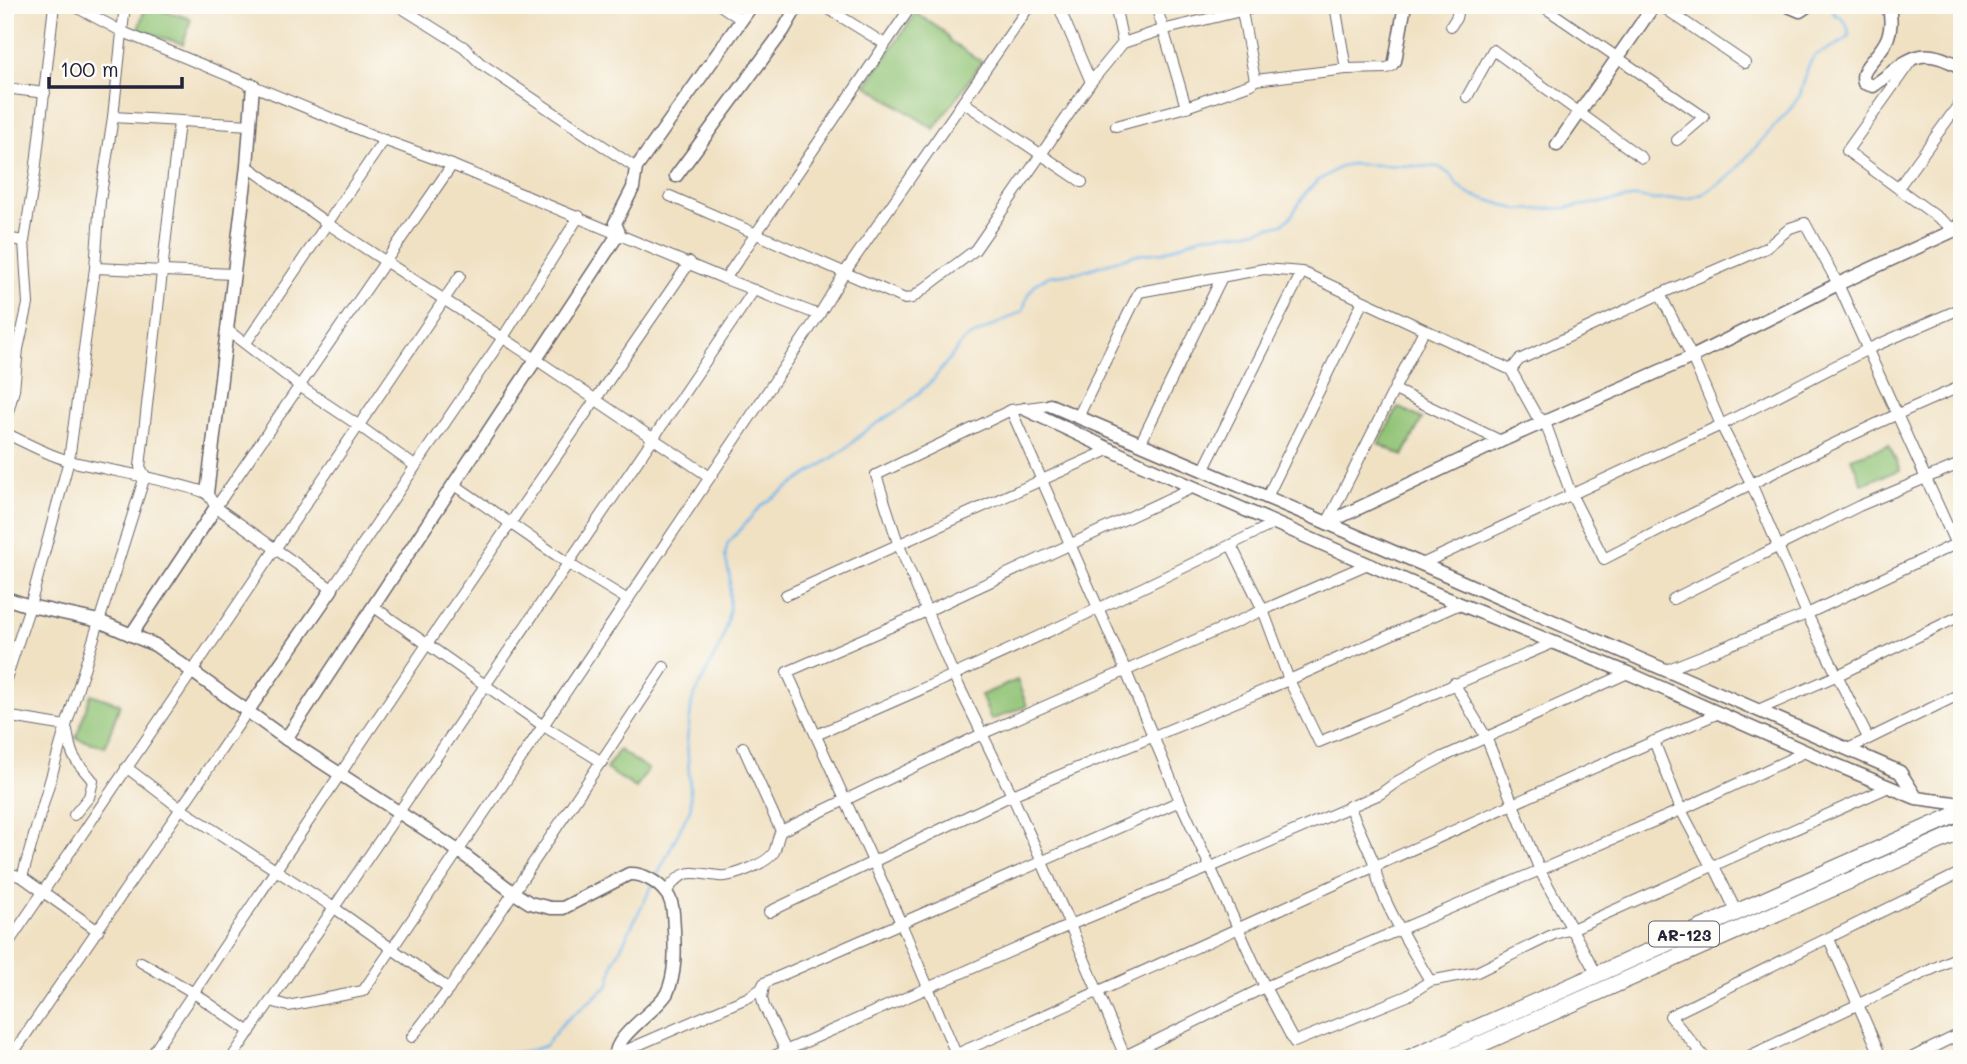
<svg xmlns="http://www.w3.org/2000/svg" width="1967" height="1064" font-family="Mali,sans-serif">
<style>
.green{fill:#90c374;stroke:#597258;stroke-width:2}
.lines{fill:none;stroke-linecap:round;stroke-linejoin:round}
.stream{stroke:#76b8eb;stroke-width:2.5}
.minor-casing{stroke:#6a656b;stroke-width:12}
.tertiary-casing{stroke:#6a656b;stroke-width:15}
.primary-casing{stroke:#6a656b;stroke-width:18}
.minor{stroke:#fff;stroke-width:10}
.tertiary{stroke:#fff;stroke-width:12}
.primary{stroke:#fff;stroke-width:16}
.labels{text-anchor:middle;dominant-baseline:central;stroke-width:6;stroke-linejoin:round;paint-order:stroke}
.shield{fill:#fdfcf7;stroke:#646373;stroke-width:2}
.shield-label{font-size:16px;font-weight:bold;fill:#22223b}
</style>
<rect width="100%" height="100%" fill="#fdfcf7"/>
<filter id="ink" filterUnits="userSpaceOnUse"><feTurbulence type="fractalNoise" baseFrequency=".0143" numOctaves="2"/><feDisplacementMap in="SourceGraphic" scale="14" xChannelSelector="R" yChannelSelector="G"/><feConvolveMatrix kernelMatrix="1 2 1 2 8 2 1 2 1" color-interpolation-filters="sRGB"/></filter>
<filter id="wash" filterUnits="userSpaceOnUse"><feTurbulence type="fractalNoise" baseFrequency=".00686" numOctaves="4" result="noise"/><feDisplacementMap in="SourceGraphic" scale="28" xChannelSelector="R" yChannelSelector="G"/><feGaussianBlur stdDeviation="1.57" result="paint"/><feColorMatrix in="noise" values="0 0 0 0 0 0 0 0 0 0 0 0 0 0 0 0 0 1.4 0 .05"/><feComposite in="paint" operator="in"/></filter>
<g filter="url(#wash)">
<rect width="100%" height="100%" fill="#f0e1c3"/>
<g class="green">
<path d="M146,5L191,19L183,44L138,30Z"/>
<path d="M916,13L943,31L950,41L982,62L934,129L866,85Z"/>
<path d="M1398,407L1422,419L1403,456L1379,444Z"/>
<path d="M1889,445L1900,470L1862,484L1851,458Z"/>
<path d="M1017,680L1027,706L991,720L981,695Z"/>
<path d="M91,694L120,704L105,747L76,738Z"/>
<path d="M619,750L648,769L636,788L606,769Z"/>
</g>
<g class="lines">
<g class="stream">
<path d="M655,880L691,807L687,740L692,701L723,639L729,612L730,578L725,555L728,543L762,505L844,450L865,431L903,407L933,380L964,340L1023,311L1028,294L1037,283L1049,276L1080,272L1134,255L1164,252L1202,236L1249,232L1282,224L1290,218L1307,191L1318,181L1341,166L1351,164L1439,167L1452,176L1457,185L1469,194L1519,210L1565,208L1638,197L1655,200L1690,198L1703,194L1729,177L1791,108L1800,95L1808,67L1814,56L1842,42L1849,36C1848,24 1845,19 1834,14L1833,5"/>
<path d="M452,1059L463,1052L509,1053L525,1052L545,1046L563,1023L609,985L614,961L652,886"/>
</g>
</g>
</g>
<g filter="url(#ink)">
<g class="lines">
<defs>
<g id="minor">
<path d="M72,5L123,32L384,140L452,165L725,279L819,315"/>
<path d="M397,5L464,47L480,63L636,168"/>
<path d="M720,5L742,20"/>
<path d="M822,5L885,44"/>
<path d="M1058,5L1091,82"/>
<path d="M1115,5L1123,43"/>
<path d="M1156,5L1186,107"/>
<path d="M1335,5L1346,69"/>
<path d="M1541,5L1704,117L1677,140"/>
<path d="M1660,5L1745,63"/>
<path d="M1241,6L1255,80"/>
<path d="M1451,26L1456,18L1459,5"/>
<path d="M1911,61L1847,151L1955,230"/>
<path d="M5,88L45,93"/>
<path d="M1467,97L1493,50L1642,158"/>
<path d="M963,102L1082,182"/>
<path d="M113,117L250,125"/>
<path d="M1116,126L1186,107L1251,84L1255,80L1346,69L1387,68L1392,66L1395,61"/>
<path d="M247,166L328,224L537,360L710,477"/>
<path d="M1898,188L1962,100"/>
<path d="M670,196L905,299L912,298L975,250L1091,82L1123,43L1162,30L1266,5"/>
<path d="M5,238L24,241"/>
<path d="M95,268L233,274"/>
<path d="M725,279L912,5"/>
<path d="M1660,294L1692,357L1721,425L1751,483L1807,614L1868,738"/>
<path d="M226,329L301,387L358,425L415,466"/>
<path d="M246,343L384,140"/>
<path d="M1511,370L1519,360L1660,294L1766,248L1790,228L1805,223L1838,284L1962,558"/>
<path d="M1395,390L1501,441"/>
<path d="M1050,405L1011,410L876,475L898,543L954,676L1012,795L1070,925L1126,1059"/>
<path d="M1011,410L1125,669L1180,801L1265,987L1294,1042L1407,996L1430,981L1477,972L1554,934L1572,929L1889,787"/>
<path d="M1078,417L1139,292L1264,269L1302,272L1511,370L1536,415L1545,422L1571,494L1604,559C1722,498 1839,438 1962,386"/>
<path d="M5,423L14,390L18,349L28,304L24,241L35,173L54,5"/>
<path d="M5,433C27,443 47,455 70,461C115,472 162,478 207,493L216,507L332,589L502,339L579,216"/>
<path d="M1140,444L1222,277"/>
<path d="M1203,471L1302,272"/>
<path d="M455,485L569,564L628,600"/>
<path d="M1267,497L1363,301"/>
<path d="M216,507L452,165"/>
<path d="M1327,523L1424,330"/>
<path d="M1231,545L1263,610L1289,680L1319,742L1553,643"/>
<path d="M1422,564L1721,425L1868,349L1962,308"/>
<path d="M786,595L1111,449"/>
<path d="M1673,599L1859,506L1962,463"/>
<path d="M374,607L542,725L602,762"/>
<path d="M1666,670L1807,614L1962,541"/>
<path d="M5,682L30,606L69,460L95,268L100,201L113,117L125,5"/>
<path d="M1454,683L1486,737L1540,871L1596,973"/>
<path d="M1758,710L1838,675L1962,615"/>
<path d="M5,716L66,726"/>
<path d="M67,730C72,762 75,758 93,781L89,797L74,815"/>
<path d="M816,735C971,669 1124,598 1275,523"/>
<path d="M1654,741L1681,810L1708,861L1714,866L1736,911"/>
<path d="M743,747L781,831"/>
<path d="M1848,749L1962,693"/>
<path d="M126,767L181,809L333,907L449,989"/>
<path d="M1349,806L1376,867C1374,890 1417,958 1430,981"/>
<path d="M5,872L22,877L98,931"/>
<path d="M22,877L66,726L145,476L140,467L179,122"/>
<path d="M666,892C685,866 691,873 719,876C731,878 768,863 774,852C777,846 777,838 781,831L984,733L1368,564"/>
<path d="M769,912L1012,795L1289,680L1460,604"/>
<path d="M1829,939L1882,1059"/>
<path d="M5,948L460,276"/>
<path d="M141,962L194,993L250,1032"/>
<path d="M764,985L762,998L764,1006L790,1059"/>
<path d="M271,1001L288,1006L363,991C517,767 667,540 819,315L845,272L1030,5"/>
<path d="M412,1037L449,989L664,667"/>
<path d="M956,1054L901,923L787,672L927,611L1194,487"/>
<path d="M9,1059L247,712"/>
<path d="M149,1059L428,643L690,262"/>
<path d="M231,1059L754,290"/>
<path d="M606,1059L749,997L761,989L764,983L1180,801"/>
<path d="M767,1059L1070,925L1211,867L1380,794L1398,781L1443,757L1628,673"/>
<path d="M945,1059C1204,947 1459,825 1719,713"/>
<path d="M1119,1059L1265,987L1681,810L1805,752"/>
<path d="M1706,1059L1670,1016L1962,872"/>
<path d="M1743,1059L1962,955"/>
<path d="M1909,1059L1962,1033"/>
</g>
<g id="tertiary">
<path d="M1786,5L1800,11L1809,5"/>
<path d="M1888,5C1902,52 1856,60 1864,83L1873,86C1909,61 1917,42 1962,68"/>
<path d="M1395,61L1405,5"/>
<path d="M1557,145L1654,5"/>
<path d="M676,176L783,31L798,5"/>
<path d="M1050,405L1327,523L1501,441L1692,357L1838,284L1955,230L1962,221"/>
<path d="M1025,409L1143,465L1368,564L1460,604L1628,673L1827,761L1916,798L1962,804"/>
<path d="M207,493L247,166L253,85"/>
<path d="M1327,523L1900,772L1916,797"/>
<path d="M5,598L30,606L99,621L155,645L286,739L460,852L514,893L530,903L551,908H563L629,874C642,873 658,882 666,893C674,902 673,917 674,929C675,949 676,974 667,993C656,1012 611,1037 616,1059"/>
<path d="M131,635L216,507"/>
<path d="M247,712L332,589"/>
<path d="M286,739L619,233L615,223L633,188L636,168L752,5"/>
</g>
<g id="primary">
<path d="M1407,1059L1962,812"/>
<path d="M1447,1059L1962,831"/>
</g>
</defs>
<use href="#minor" class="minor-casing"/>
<use href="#tertiary" class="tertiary-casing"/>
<use href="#primary" class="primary-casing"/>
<use href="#minor" class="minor"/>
<use href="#tertiary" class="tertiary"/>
<use href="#primary" class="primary"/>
</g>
</g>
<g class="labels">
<rect class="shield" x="1649" y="921.5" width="70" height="25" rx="5"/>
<g class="shield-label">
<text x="1684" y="934">AR-123</text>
</g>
</g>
<rect width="1967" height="1064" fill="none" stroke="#fdfcf7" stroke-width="28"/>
<path d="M49 77v10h133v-10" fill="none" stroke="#22223b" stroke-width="3.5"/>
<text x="60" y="77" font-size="21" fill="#22223b" stroke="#fdfcf7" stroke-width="5" paint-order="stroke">100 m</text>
</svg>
